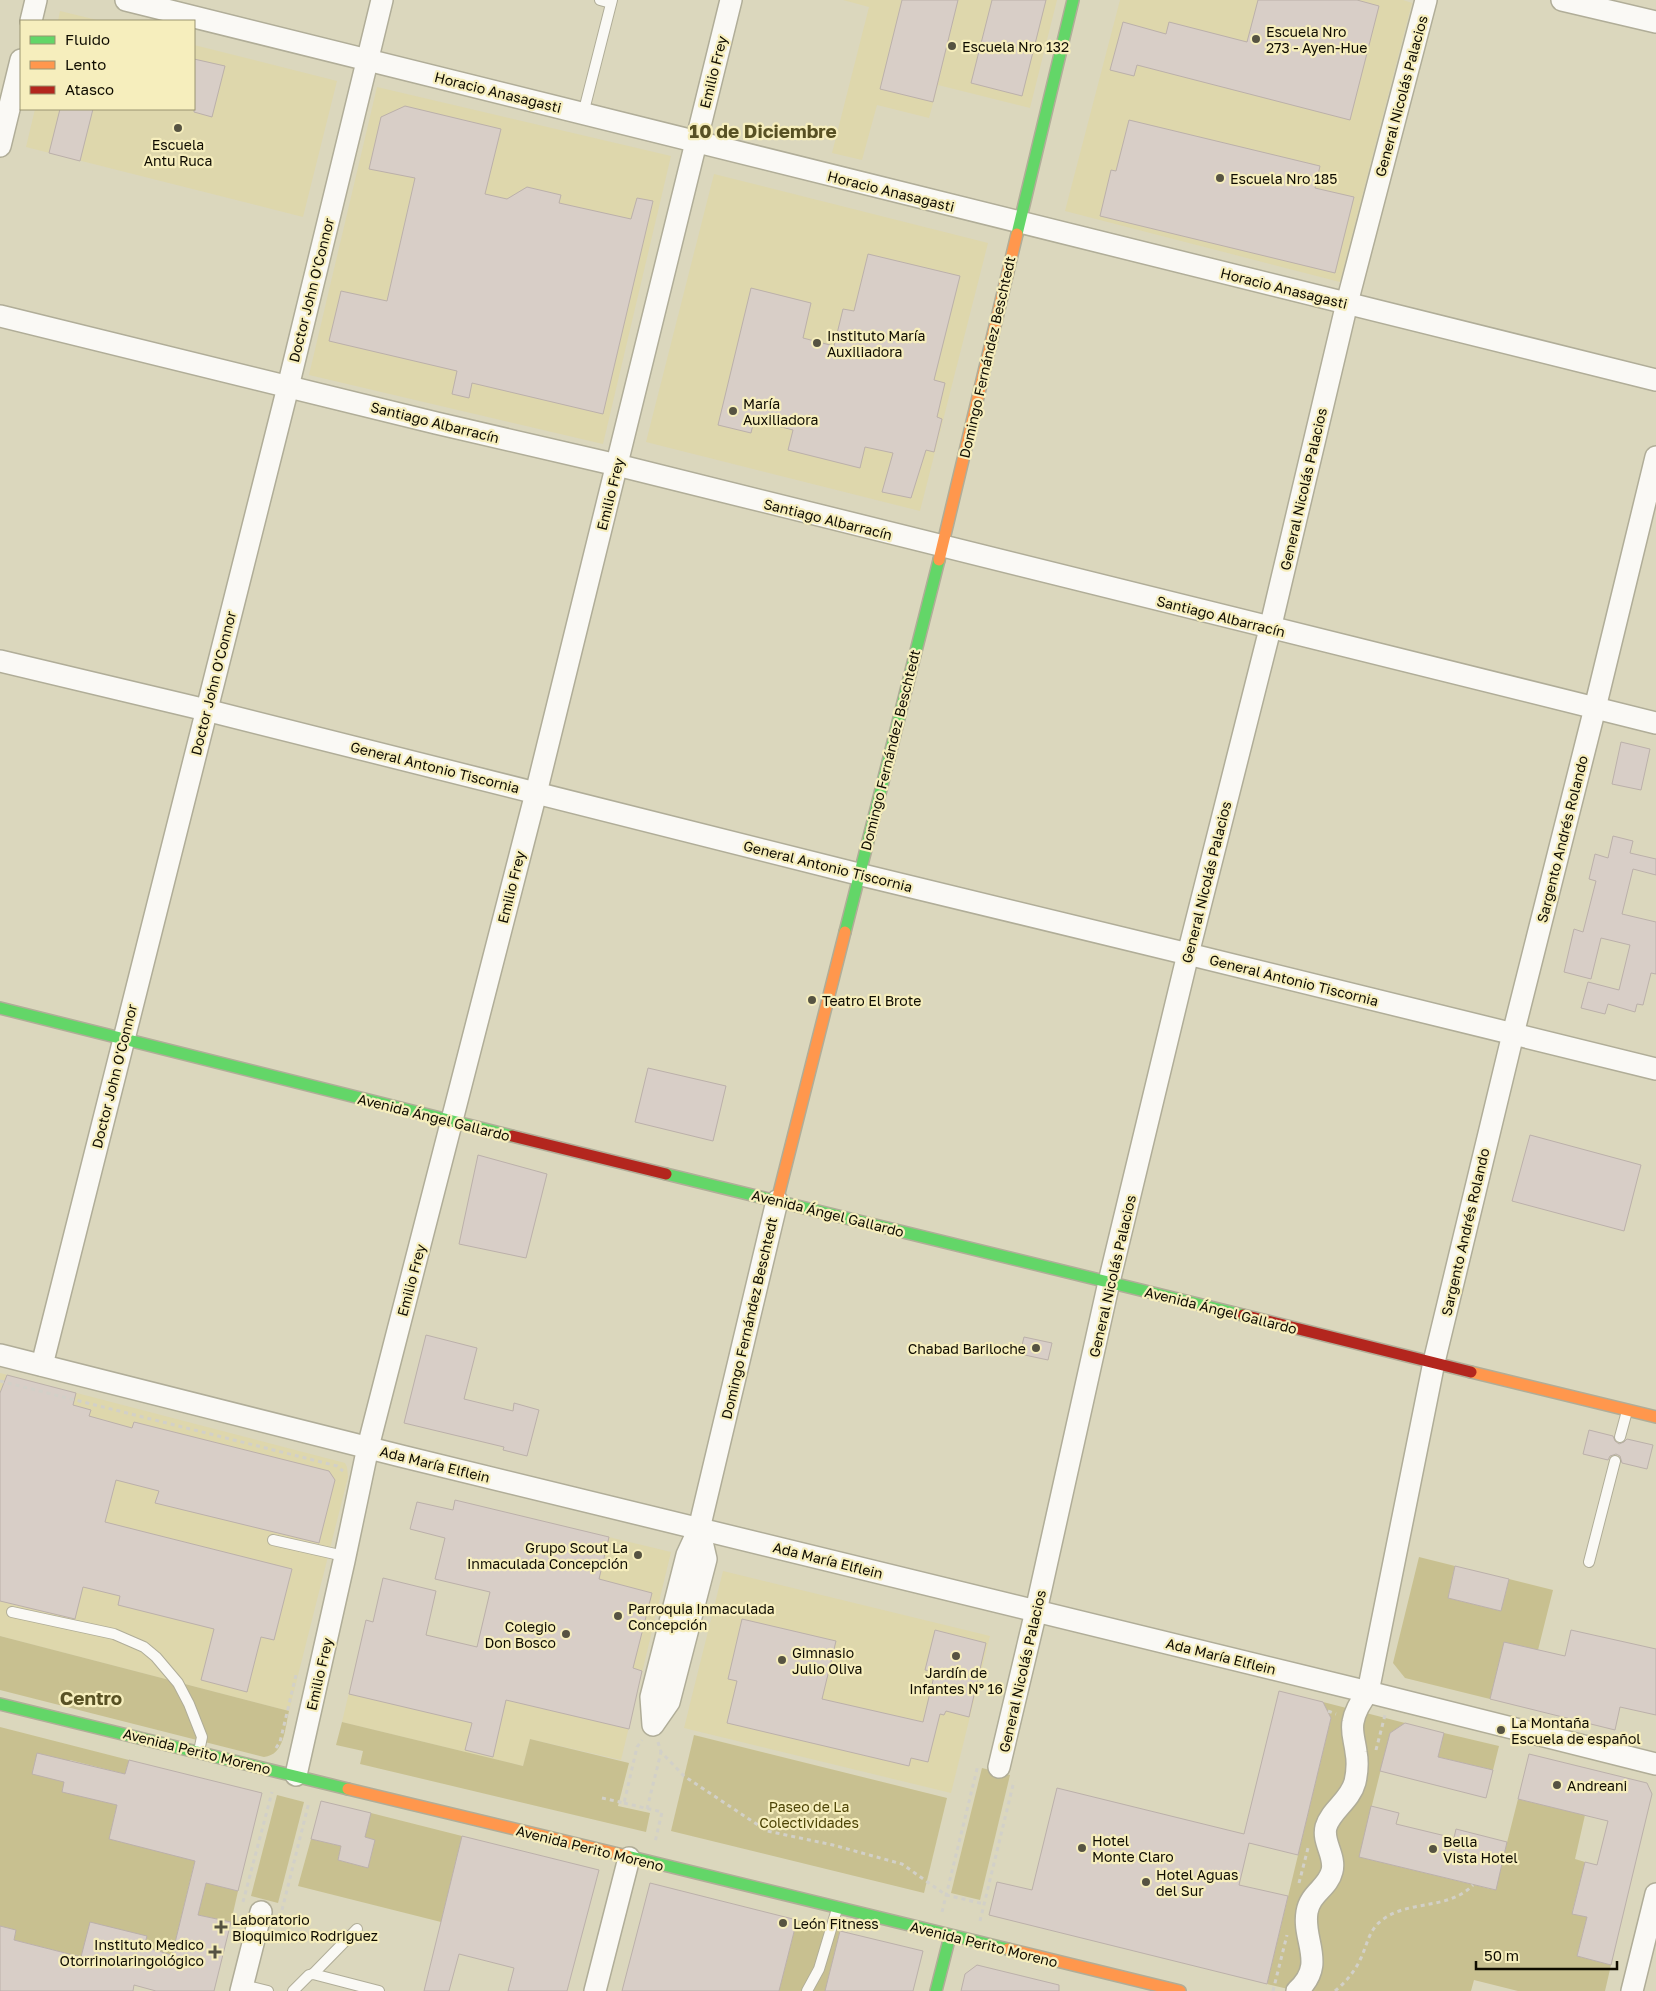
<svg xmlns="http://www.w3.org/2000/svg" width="1656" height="1991" font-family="'Golos Text',sans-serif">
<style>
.built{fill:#ded7ac}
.green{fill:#c8c090}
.building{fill:#d8cec7;stroke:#bbb0aa}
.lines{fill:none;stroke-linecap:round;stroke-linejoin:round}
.lane-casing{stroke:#b0ad98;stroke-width:12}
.street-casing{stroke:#b0ad98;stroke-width:24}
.fast-casing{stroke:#b0ad98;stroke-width:14}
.slow-casing{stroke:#b0ad98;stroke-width:14}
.jam-casing{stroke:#b0ad98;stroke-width:14}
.path{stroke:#d2d0c8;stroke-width:3;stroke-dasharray:4 4;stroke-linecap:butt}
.lane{stroke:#faf9f5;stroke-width:10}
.street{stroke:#faf9f5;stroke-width:21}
.fast{stroke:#63d668;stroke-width:11}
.slow{stroke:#ff974d;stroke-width:11}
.jam{stroke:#b3261e;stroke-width:11}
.poi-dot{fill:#565342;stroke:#f6eebd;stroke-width:2}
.labels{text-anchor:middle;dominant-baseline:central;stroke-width:4.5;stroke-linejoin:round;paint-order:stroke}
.poi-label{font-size:14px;fill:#0f0c00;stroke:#f6eebd;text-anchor:start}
.street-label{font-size:14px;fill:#0f0c00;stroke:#f6eebd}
.park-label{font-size:14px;fill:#4d4406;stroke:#f6eebd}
.district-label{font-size:19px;font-weight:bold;fill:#585124;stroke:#f6eebd}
</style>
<rect width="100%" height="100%" fill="#dbd7bd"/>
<g class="built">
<path d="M843,0H1057L1030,108L938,85L929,118L877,105L862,160L832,153L869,7Z"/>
<path d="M1120,0H1403L1412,3L1340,282L1065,211Z"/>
<path d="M60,11L101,21H58Z"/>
<path d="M194,45L337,81L303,217L26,147L35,109H194Z"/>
<path d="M377,87L671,156L603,444L309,375Z"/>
<path d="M714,174L988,243L920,511L646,442Z"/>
<path d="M0,1373L345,1463L347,1467L348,1477L289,1711L0,1636Z"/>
<path d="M509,1513L671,1552L621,1760L530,1739L523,1766L342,1722L366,1620L477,1647Z"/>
<path d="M723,1571L990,1636L951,1793L684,1728Z"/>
</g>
<g class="green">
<path d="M1419,1557L1455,1566L1448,1598L1501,1611L1509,1579L1553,1590L1538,1650L1504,1643L1490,1699L1405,1678L1393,1663Z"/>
<path d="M0,1636L289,1711C285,1727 285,1755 264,1757L0,1690Z"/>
<path d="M1323,1702L1405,1723L1390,1733L1359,1857L1495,1890L1518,1799L1585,1815L1575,1859L1585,1862L1572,1913L1587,1917L1577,1956L1611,1965L1605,1991H1518L1474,1980L1471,1991H1297L1267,1984L1331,1718Z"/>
<path d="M342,1722L523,1766L530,1739L629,1763L618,1806L650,1813L646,1832L360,1764L363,1751L336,1745Z"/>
<path d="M0,1727L129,1760L125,1774L70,1760L62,1791L117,1805L109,1839L195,1860L172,1955L144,1947L81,1957L14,1940L16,1930L0,1926Z"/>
<path d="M1444,1733L1499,1746L1493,1770L1438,1757Z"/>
<path d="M694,1735L947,1798L924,1893L671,1831Z"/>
<path d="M982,1768L1010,1775L980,1900L951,1893Z"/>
<path d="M277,1795L304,1802L278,1903L251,1896Z"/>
<path d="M371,1813L462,1836L441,1922L298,1886L311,1839L341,1846L338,1860L368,1868L375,1840L365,1837Z"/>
<path d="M206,1883L238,1891L231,1922L198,1915Z"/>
<path d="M797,1920L840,1931L825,1991H779Z"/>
</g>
<g class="building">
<path d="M902,0H958L933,102L880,89Z"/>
<path d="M992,0H1046L1022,96L971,83Z"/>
<path d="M1258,0H1357L1379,6L1350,120L1137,65L1134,76L1110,70L1123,22L1166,34L1169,22L1247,42Z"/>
<path d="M194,59L225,66L212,117L194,112Z"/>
<path d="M405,106L501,129L485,194L507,199L527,187L561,195L559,203L631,219L637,198L653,201L603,414L472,383L469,398L452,394L457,371L329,341L341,291L387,301L415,178L369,169L381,117Z"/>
<path d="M60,109H93L80,161L49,153Z"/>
<path d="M1129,120L1320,166L1315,188L1354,197L1335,273L1100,216L1111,170L1116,171Z"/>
<path d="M868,254L960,276L934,380L945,383L937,417L942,419L934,452L926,450L911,498L882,492L893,453L865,447L860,468L788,450L793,430L754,420L751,433L718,425L751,288L811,303L803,338L834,346L843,309L854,311Z"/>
<path d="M1621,742L1650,749L1641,790L1612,784Z"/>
<path d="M1613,836L1633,841L1630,853L1656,859V875L1633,869L1622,914L1656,922V974L1651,973L1643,1005L1637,1004L1635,1012L1608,1004L1605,1014L1581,1008L1588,982L1619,990L1630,945L1601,938L1591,979L1564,972L1574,929L1583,932L1596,881L1589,879L1595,854L1608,858Z"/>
<path d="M648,1068L726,1086L713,1141L635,1122Z"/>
<path d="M1530,1135L1641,1165L1624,1231L1512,1201Z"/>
<path d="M478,1155L547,1174L526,1258L459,1244Z"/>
<path d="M426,1335L477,1348L464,1399L513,1411L514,1403L539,1410L527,1456L503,1450L504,1447L404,1423Z"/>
<path d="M1024,1337L1052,1343L1048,1360L1020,1354Z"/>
<path d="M7,1375L76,1393L73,1405L91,1410L89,1416L132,1428L134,1422L329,1471L335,1480L319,1543L155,1503L159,1491L116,1480L105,1522L292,1569L274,1640L261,1637L247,1692L201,1680L214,1629L118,1605L120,1596L83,1587L75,1619L0,1601V1393Z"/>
<path d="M1589,1430L1613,1436L1615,1441L1619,1444L1624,1442L1627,1439L1653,1445L1647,1469L1622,1463L1620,1456L1616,1454L1610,1456L1608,1460L1583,1454Z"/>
<path d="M455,1500L609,1537L599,1579L652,1593L633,1668L642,1671L629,1729L506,1700L493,1757L465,1750L472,1723L349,1694L366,1620L373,1622L383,1578L436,1591L426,1635L477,1647L490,1592L435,1579L445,1538L410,1529L417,1502L453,1510Z"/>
<path d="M1455,1566L1509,1579L1501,1611L1448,1598Z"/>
<path d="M742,1619L836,1641L822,1699L923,1722L935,1672L925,1670L935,1630L986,1643L969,1717L946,1711L944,1715L940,1714L928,1762L911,1758L909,1766L727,1723L737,1681L728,1679Z"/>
<path d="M1571,1630L1656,1649V1715L1620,1707L1615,1730L1490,1699L1504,1642L1565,1656Z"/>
<path d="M1279,1691L1323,1702L1331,1718L1298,1855L1249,1843L1239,1885L1288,1896L1267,1984L989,1915L997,1882L1032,1890L1057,1788L1244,1834Z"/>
<path d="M1405,1723L1444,1733L1438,1757L1493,1770L1486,1798L1380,1771L1390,1733Z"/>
<path d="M37,1753L125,1774L129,1760L262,1793L238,1891L206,1883L198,1915L231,1922L214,1991H156L134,1985L133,1991H0V1926L16,1930L14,1940L81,1957L90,1922L147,1936L144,1947L172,1955L195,1861L109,1839L117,1805L62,1792L64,1782L32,1774Z"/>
<path d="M1529,1754L1647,1783L1652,1794L1611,1965L1577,1956L1587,1917L1572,1914L1585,1862L1597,1865L1608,1821L1518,1799Z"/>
<path d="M321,1801L371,1813L365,1837L375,1840L368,1868L338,1860L341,1846L311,1839Z"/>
<path d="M1371,1806L1399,1813L1396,1824L1454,1838L1456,1829L1507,1842L1496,1890L1359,1857Z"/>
<path d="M462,1836L599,1870L567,1991H508L514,1968L459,1954L449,1991H424Z"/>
<path d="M650,1883L797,1920L779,1991H622Z"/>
<path d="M840,1931L923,1951L913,1991H825Z"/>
<path d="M977,1965L1059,1985V1991H961L965,1974Z"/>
</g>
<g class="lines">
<defs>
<g id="lane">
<path d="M600,0L611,3"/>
<path d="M583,114L612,0"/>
<path d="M1620,1437L1627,1411"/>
<path d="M273,1540L344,1556"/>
<path d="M1589,1562L1615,1461"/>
<path d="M12,1612L114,1634L144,1647L156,1657L178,1683L189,1704L202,1737L199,1751"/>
<path d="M313,1974L357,1929"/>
<path d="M243,1985L268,1991"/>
<path d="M293,1991L309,1975L313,1974L379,1991"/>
<path d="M807,1991L819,1969L837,1909"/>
</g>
<g id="street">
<path d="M126,0L1656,380"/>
<path d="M1562,0L1656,22"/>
<path d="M31,21L36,0"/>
<path d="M0,146L21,60"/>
<path d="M0,316L436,423L617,465L1656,723"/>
<path d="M0,661L206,710L858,874L1188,954L1656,1069"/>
<path d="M0,1355L401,1456L1368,1692L1656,1764"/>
<path d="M42,1365L288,387L382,0"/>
<path d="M699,1529L706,1559L669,1702L653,1725L651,1697L687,1555Z"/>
<path d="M699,1529L777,1201"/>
<path d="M999,1767L1036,1611L1109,1282L1188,954L1270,629L1347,303L1426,0"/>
<path d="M296,1775L344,1561L368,1447L536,793L731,0"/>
<path d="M241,1991L261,1912"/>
<path d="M595,1991L629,1858"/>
<path d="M1297,1991C1327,1964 1302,1941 1307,1912C1310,1893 1328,1888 1332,1871C1336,1856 1322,1842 1326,1827C1331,1810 1350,1801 1355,1782C1357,1773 1358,1762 1356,1752C1355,1742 1351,1732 1353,1722C1355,1710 1361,1701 1368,1692L1434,1362L1513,1034L1595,708L1656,457"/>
<path d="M1632,1991L1656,1894"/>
</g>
<g id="fast">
<path d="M1017,234L1073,0"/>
<path d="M845,932L939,560"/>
<path d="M0,1008L512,1136"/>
<path d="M666,1174L1243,1315"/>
<path d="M0,1704L348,1789"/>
<path d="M627,1856L1008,1949"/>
<path d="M936,1991L950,1936"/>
</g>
<g id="slow">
<path d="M939,560L1017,234"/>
<path d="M777,1201L845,932"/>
<path d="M1471,1372L1656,1417"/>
<path d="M348,1789L627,1856"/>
<path d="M1008,1949L1180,1991"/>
</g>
<g id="jam">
<path d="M512,1136L666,1174"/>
<path d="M1243,1315L1471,1372"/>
</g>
</defs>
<use href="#lane" class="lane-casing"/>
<use href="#street" class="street-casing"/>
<use href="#fast" class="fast-casing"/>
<use href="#slow" class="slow-casing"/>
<use href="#jam" class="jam-casing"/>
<g class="path">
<path d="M0,1381L337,1466L343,1471"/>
<path d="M1328,1711L1336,1714"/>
<path d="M658,1742L661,1752L684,1776L767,1831L833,1845L902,1864L946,1895L984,1904"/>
<path d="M276,1748L280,1742L296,1675"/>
<path d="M1376,1750L1385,1715"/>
<path d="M602,1798L624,1803L637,1747L642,1740"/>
<path d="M624,1803L662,1812L655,1842"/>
<path d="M647,1809L661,1752"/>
<path d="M1299,1883L1308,1848"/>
<path d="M243,1902L272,1792"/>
<path d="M282,1910L309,1802"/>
<path d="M942,1912L978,1765"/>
<path d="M980,1921L1014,1781"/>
<path d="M1273,1991L1287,1935"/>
<path d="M1335,1991C1346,1982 1355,1971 1361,1958C1367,1945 1369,1930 1381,1921C1407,1899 1448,1911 1473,1885"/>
</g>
<use href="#lane" class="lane"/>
<use href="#street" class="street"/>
<use href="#fast" class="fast"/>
<use href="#slow" class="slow"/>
<use href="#jam" class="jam"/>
</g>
<g class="poi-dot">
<circle cx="1256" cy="39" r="5"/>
<circle cx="952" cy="46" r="5"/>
<circle cx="178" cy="128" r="5"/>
<circle cx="1220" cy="178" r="5"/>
<circle cx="817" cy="343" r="5"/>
<circle cx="733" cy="411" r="5"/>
<circle cx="812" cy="1000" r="5"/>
<circle cx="1036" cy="1348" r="5"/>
<circle cx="638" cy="1555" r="5"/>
<circle cx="618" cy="1616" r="5"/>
<circle cx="566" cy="1634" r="5"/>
<circle cx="956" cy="1656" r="5"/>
<circle cx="782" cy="1660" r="5"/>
<circle cx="1501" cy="1730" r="5"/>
<circle cx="1557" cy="1785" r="5"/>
<circle cx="1082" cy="1848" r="5"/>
<circle cx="1433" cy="1849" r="5"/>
<circle cx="1146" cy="1882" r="5"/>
<circle cx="783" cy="1923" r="5"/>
<path d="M218.5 1919.5h5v5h5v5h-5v5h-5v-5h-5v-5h5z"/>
<path d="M212.5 1944.5h5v5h5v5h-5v5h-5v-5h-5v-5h5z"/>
</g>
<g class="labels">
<g class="poi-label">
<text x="1266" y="31">Escuela Nro<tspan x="1266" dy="16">273 - Ayen-Hue</tspan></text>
<text x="962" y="46">Escuela Nro 132</text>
<text x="178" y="144" text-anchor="middle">Escuela<tspan x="178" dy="16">Antu Ruca</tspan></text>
<text x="1230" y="178">Escuela Nro 185</text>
<text x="827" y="335">Instituto María<tspan x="827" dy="16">Auxiliadora</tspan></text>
<text x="743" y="403">María<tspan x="743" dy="16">Auxiliadora</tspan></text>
<text x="822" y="1000">Teatro El Brote</text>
<text x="1026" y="1348" text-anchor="end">Chabad Bariloche</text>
<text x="628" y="1547" text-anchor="end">Grupo Scout La<tspan x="628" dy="16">Inmaculada Concepción</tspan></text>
<text x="628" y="1608">Parroquia Inmaculada<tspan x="628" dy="16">Concepción</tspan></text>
<text x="556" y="1626" text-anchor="end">Colegio<tspan x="556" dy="16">Don Bosco</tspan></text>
<text x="792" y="1652">Gimnasio<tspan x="792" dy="16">Julio Oliva</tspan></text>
<text x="956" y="1672" text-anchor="middle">Jardín de<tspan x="956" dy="16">Infantes N° 16</tspan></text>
<text x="1511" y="1722">La Montaña<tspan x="1511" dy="16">Escuela de español</tspan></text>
<text x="1567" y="1785">Andreani</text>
<text x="1092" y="1840">Hotel<tspan x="1092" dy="16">Monte Claro</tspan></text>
<text x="1443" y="1841">Bella<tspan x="1443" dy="16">Vista Hotel</tspan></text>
<text x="1156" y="1874">Hotel Aguas<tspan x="1156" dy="16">del Sur</tspan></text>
<text x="232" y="1919">Laboratorio<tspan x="232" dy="16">Bioquimico Rodriguez</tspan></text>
<text x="793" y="1923">León Fitness</text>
<text x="204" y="1944" text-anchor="end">Instituto Medico<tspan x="204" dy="16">Otorrinolaringológico</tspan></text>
</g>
<g class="street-label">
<text transform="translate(713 72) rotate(-76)">Emilio Frey</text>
<text transform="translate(498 92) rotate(14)">Horacio Anasagasti</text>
<text transform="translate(1401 96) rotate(-75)">General Nicolás Palacios</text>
<text transform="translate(891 191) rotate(14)">Horacio Anasagasti</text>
<text transform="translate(1284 288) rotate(14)">Horacio Anasagasti</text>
<text transform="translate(311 290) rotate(-76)">Doctor John O'Connor</text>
<text transform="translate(987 357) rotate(-77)">Domingo Fernández Beschtedt</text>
<text transform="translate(435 422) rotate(14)">Santiago Albarracín</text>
<text transform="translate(1303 489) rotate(-77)">General Nicolás Palacios</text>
<text transform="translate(610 494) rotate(-76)">Emilio Frey</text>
<text transform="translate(828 519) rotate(14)">Santiago Albarracín</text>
<text transform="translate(1221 616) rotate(14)">Santiago Albarracín</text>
<text transform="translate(213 683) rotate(-76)">Doctor John O'Connor</text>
<text transform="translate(890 750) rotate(-76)">Domingo Fernández Beschtedt</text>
<text transform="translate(435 767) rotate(14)">General Antonio Tiscornia</text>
<text transform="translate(1562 839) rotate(-76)">Sargento Andrés Rolando</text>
<text transform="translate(828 866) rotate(14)">General Antonio Tiscornia</text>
<text transform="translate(1206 882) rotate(-76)">General Nicolás Palacios</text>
<text transform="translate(511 887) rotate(-76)">Emilio Frey</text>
<text transform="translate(1294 980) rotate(14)">General Antonio Tiscornia</text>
<text transform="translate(114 1076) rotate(-76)">Doctor John O'Connor</text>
<text transform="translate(434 1117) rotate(14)">Avenida Ángel Gallardo</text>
<text transform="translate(828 1213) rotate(14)">Avenida Ángel Gallardo</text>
<text transform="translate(1465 1232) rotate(-77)">Sargento Andrés Rolando</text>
<text transform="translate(1112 1276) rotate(-77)">General Nicolás Palacios</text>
<text transform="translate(411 1280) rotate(-75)">Emilio Frey</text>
<text transform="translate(1221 1310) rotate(14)">Avenida Ángel Gallardo</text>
<text transform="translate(749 1318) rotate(-77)">Domingo Fernández Beschtedt</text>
<text transform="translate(435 1464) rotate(14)">Ada María Elflein</text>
<text transform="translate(828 1560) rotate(14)">Ada María Elflein</text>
<text transform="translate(1221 1656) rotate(14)">Ada María Elflein</text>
<text transform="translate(1022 1671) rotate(-77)">General Nicolás Palacios</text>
<text transform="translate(319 1674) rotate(-77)">Emilio Frey</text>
<text transform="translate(197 1751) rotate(14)">Avenida Perito Moreno</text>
<text transform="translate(590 1848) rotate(14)">Avenida Perito Moreno</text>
<text transform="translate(984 1944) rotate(14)">Avenida Perito Moreno</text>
</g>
<g class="park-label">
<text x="809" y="1806">Paseo de La<tspan x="809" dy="16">Colectividades</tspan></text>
</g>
<g class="district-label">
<text x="763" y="130">10 de Diciembre</text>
<text x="91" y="1697">Centro</text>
</g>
</g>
<rect x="20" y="20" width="175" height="90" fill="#f6eebd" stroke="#9a9471"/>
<rect x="30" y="36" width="25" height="8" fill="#63d668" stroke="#9a9471"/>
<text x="65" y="45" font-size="15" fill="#0f0c00">Fluido</text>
<rect x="30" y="61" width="25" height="8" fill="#ff974d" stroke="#9a9471"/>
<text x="65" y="70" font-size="15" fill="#0f0c00">Lento</text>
<rect x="30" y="86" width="25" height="8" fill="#b3261e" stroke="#9a9471"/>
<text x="65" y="95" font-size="15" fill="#0f0c00">Atasco</text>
<path d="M1476 1961v8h141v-8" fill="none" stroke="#0f0c00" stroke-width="2.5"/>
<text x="1484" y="1961" font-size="15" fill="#0f0c00" stroke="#f6eebd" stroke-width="4" paint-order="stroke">50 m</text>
</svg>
